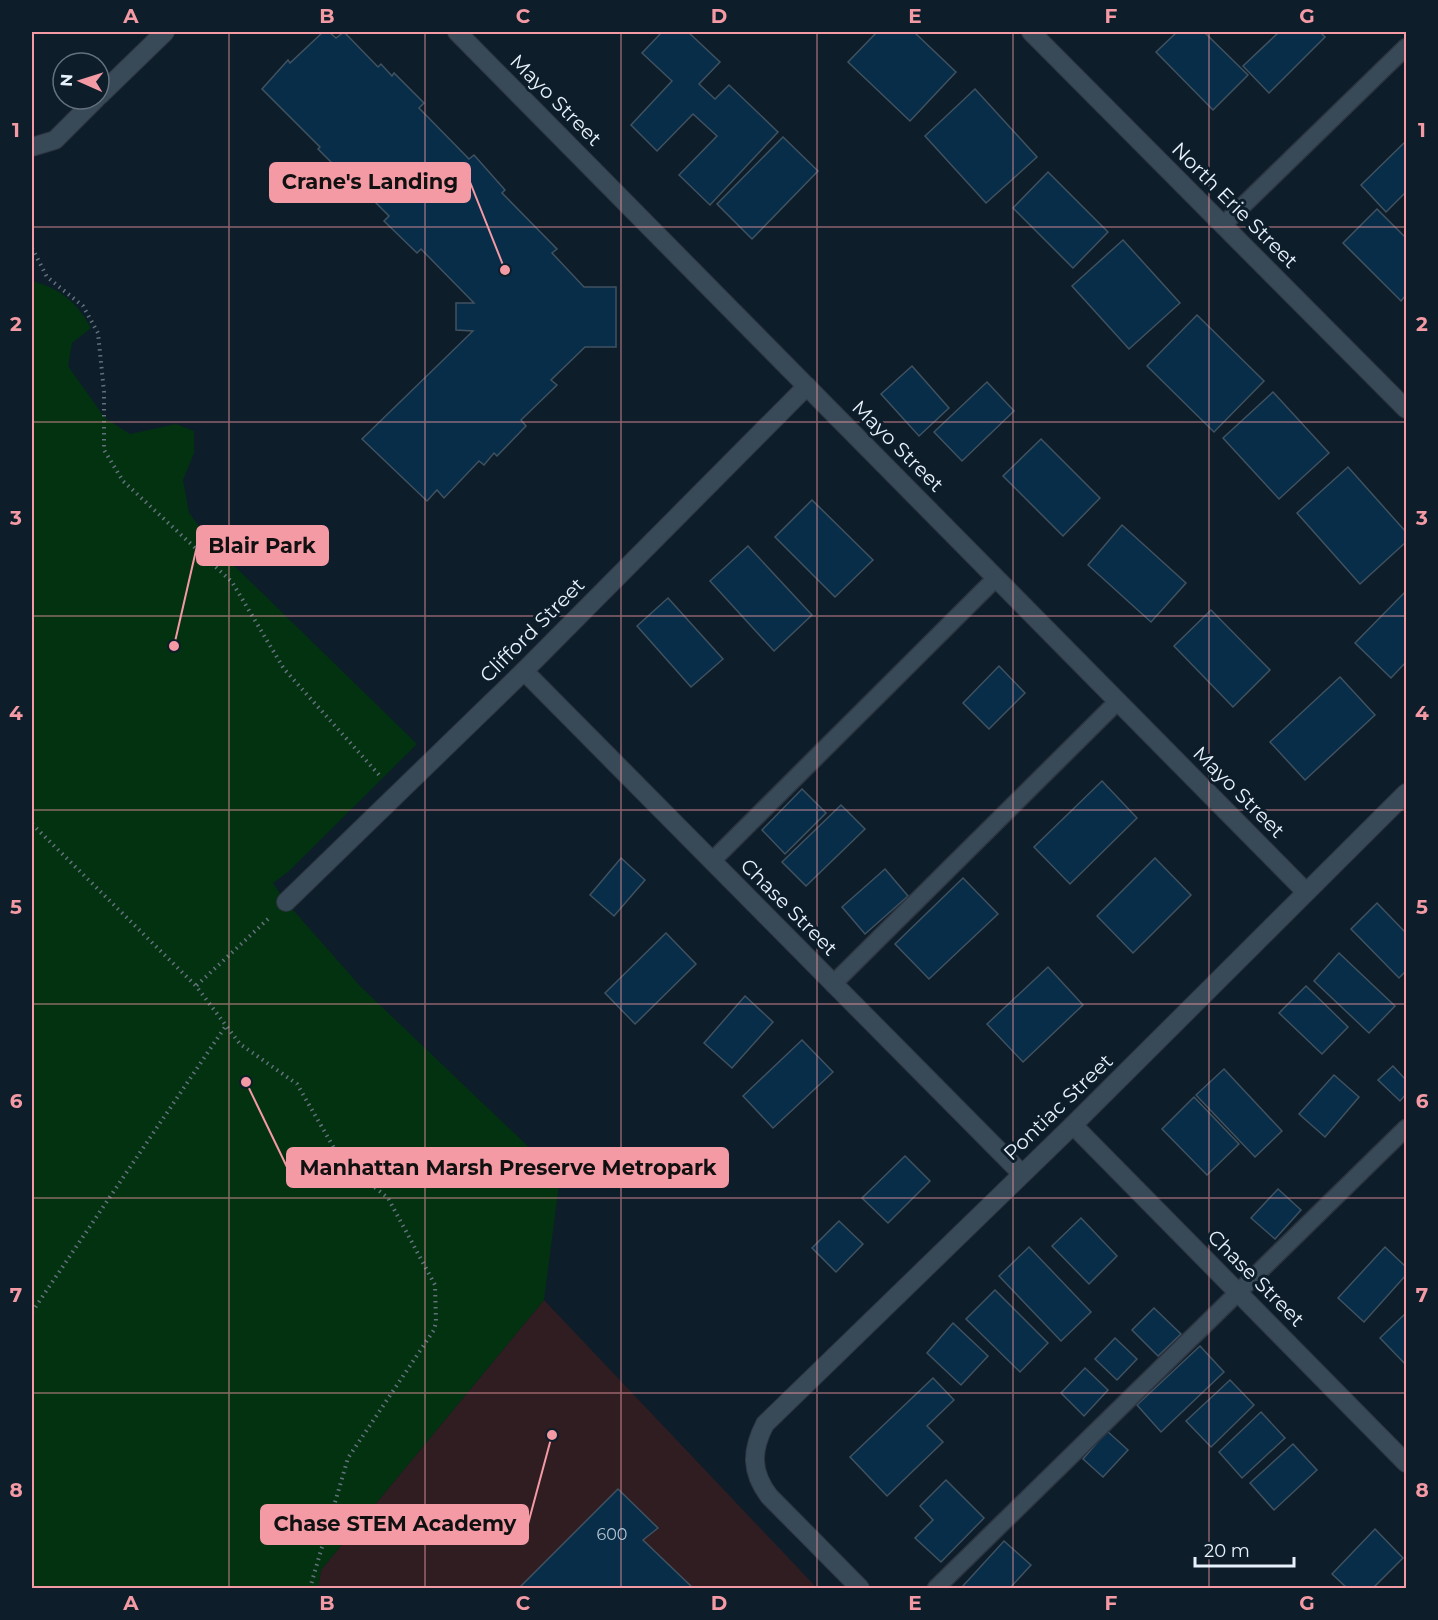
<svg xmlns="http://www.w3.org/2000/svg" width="1438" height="1620" font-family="Montserrat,sans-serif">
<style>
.education{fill:#2f1d21}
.green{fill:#033211}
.building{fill:#082d48;stroke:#405160;stroke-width:1.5}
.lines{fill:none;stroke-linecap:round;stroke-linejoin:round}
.service-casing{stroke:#2e3641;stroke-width:19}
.minor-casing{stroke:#2e3641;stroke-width:20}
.path{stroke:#63717d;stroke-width:4;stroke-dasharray:1.5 4.5;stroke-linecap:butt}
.service{stroke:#384957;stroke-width:16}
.minor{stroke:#384957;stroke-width:18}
.grid{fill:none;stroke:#f49aa5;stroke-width:1.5;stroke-opacity:0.55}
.labels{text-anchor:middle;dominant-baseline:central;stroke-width:6;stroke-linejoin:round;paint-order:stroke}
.number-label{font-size:16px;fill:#b0c1cf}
.street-label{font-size:20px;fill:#e8f2fc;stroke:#0d1d2a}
.leader{fill:none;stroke:#f49aa5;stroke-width:2}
.callout-dot{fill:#f49aa5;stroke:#0d1d2a;stroke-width:2}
.callout{fill:#f49aa5;stroke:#f49aa5;stroke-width:2}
.callout-label{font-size:21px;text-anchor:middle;font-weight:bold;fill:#111}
.neatline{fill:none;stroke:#f49aa5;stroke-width:2}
.grid-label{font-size:20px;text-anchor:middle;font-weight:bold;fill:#f49aa5}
</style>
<rect width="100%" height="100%" fill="#0d1d2a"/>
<path class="education" d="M544,1300L817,1588H318L321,1570Z"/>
<path class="green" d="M32,281C61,289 76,301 91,328L72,343L68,366L105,418L130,434L176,424L194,431V453L183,480L189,513L216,548L417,744L288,872L273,883L286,902L361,987L560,1177L544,1300L321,1570L318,1588H32Z"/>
<g class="building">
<path d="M323,32H329L336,38L344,32L378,67L381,64L392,76L394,73L424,103L419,108L469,159L474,155L505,190L502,193L557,249L552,253L584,287H616V347H585L551,380L557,385L521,420L526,426L497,456L494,453L484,465L479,461L444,498L437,490L427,501L362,439L473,331L456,330V303H474L421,249L417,253L384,221L389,216L338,165L336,167L318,149L320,147L262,89L288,60L290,63Z"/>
<path d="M662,32H688L720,62L699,84L715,99L729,85L778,132L710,205L679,175L717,136L693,114L657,151L631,125L672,81L642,53Z"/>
<path d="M877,32H914L956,72L910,121L848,62Z"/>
<path d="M1177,32H1204L1248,75L1213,110L1156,52Z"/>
<path d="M1279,32H1320L1325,37L1269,93L1243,66Z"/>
<path d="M975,89L1037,157L986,203L925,136Z"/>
<path d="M783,137L818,171L752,239L717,204Z"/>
<path d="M1406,141V192L1386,212L1361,185Z"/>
<path d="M1048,172L1108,232L1073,268L1013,208Z"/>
<path d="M1377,209L1406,238V295L1401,301L1343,243Z"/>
<path d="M1123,240L1180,303L1129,349L1072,286Z"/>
<path d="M1197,315L1264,381L1214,432L1147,366Z"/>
<path d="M912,366L949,408L919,436L881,394Z"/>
<path d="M987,382L1014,411L962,461L934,432Z"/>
<path d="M1273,392L1329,453L1279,499L1223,438Z"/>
<path d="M1041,439L1100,498L1063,536L1003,476Z"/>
<path d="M1348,467L1406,532V542L1360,584L1297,513Z"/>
<path d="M812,500L873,560L835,597L775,537Z"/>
<path d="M1122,525L1186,583L1151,622L1088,565Z"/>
<path d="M748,546L812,615L774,651L710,581Z"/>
<path d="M1406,591V662L1391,678L1355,643Z"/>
<path d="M668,598L723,659L691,687L637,626Z"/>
<path d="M1211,610L1270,670L1233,707L1174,646Z"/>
<path d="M999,666L1025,693L989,729L963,703Z"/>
<path d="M1340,677L1375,715L1305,780L1270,742Z"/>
<path d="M1102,781L1137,818L1070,884L1034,847Z"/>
<path d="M802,789L826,813L785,854L762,830Z"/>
<path d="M841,805L865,829L806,886L782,862Z"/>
<path d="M621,858L645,880L614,916L590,895Z"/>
<path d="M1155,858L1191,895L1133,953L1097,916Z"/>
<path d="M885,869L908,896L865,934L842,907Z"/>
<path d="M963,878L998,914L929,979L895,944Z"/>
<path d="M1377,903L1406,933V971L1399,978L1351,929Z"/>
<path d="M666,933L696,964L635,1024L605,993Z"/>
<path d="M1339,953L1395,1006L1369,1033L1314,981Z"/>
<path d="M1048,967L1083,1005L1023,1062L987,1024Z"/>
<path d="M1306,986L1348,1027L1322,1054L1279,1013Z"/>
<path d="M745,996L773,1022L732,1068L704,1043Z"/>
<path d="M802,1040L833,1072L773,1128L743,1096Z"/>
<path d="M1393,1066L1406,1080V1094L1400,1101L1378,1080Z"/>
<path d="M1224,1069L1282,1131L1255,1157L1196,1095Z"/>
<path d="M1334,1075L1359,1097L1325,1137L1299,1114Z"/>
<path d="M1194,1097L1239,1144L1207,1175L1162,1129Z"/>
<path d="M905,1156L930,1181L888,1223L862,1198Z"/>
<path d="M1278,1189L1301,1210L1275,1239L1251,1218Z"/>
<path d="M1081,1218L1117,1256L1089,1284L1052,1246Z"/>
<path d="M839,1221L863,1244L836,1272L812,1248Z"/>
<path d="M1029,1247L1091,1312L1061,1341L999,1276Z"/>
<path d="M1385,1247L1406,1267V1275L1364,1322L1338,1298Z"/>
<path d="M995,1290L1048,1343L1020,1372L966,1319Z"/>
<path d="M1154,1308L1181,1334L1158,1356L1132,1330Z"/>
<path d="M1406,1313V1365L1380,1338Z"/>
<path d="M953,1323L988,1356L961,1385L927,1353Z"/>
<path d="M1115,1338L1137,1359L1117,1380L1095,1359Z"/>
<path d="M1200,1346L1224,1372L1161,1432L1137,1405Z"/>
<path d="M1085,1368L1108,1390L1084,1416L1061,1393Z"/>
<path d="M933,1378L954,1400L927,1426L943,1442L887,1496L850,1457Z"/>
<path d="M1230,1380L1254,1405L1211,1447L1186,1421Z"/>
<path d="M1261,1412L1285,1438L1242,1478L1219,1452Z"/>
<path d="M1107,1431L1128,1450L1103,1477L1083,1459Z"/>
<path d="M1293,1444L1317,1470L1274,1510L1250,1483Z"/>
<path d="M946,1480L984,1518L941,1562L915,1538L933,1520L920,1506Z"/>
<path d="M618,1489L658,1528L643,1540L693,1588H519Z"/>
<path d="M1375,1529L1403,1558L1373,1588H1347L1332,1574Z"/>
<path d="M1004,1541L1031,1565L1010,1588H963L962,1587Z"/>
</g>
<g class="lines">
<defs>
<g id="service">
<path d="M1223,225L1406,47"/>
<path d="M712,861L996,578"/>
<path d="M833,984L1118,701"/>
<path d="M936,1588L1406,1128"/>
</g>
<g id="minor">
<path d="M457,32L1306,892"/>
<path d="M1031,32L1406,409"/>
<path d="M99,96L165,32"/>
<path d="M32,147L55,140L96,99"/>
<path d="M524,671L1022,1174"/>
<path d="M286,902L524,671L807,386"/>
<path d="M1073,1125L1406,1463"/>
<path d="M860,1588L769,1496C751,1472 751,1451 765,1424L1073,1125L1406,793"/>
</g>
</defs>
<use href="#service" class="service-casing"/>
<use href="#minor" class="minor-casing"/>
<g class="path">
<path d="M32,248L47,277L83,306L98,333L104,392V450L123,481L232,582L284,669L380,776"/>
<path d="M32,824L196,986"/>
<path d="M268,919L196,986L240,1044L297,1084L341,1160L388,1198L435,1285L436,1322L434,1330L348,1458L310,1588"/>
<path d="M32,1312L225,1027"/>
</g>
<use href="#service" class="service"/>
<use href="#minor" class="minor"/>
</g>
<path class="grid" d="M229,32V1588M425,32V1588M621,32V1588M817,32V1588M1013,32V1588M1209,32V1588M32,227H1406M32,422H1406M32,616H1406M32,810H1406M32,1004H1406M32,1198H1406M32,1393H1406"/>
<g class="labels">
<g class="number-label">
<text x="612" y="1534">600</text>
</g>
<g class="street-label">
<text transform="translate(556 100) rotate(45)">Mayo Street</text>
<text transform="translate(1235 205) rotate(45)">North Erie Street</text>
<text transform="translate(898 446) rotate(45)">Mayo Street</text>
<text transform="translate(532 630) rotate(-45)">Clifford Street</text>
<text transform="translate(1239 792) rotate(45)">Mayo Street</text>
<text transform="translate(789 907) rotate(45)">Chase Street</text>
<text transform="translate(1058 1107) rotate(-44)">Pontiac Street</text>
<text transform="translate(1256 1278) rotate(45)">Chase Street</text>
</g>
</g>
<path class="leader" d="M505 270L470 182M174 646L197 546M246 1082L287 1167M552 1435L528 1524"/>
<g class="callout-dot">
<circle cx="505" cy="270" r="6"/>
<circle cx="174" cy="646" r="6"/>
<circle cx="246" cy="1082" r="6"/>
<circle cx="552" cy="1435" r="6"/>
</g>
<g class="callout">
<rect x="270" y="163" width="200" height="39" rx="6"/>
<rect x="197" y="526" width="131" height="39" rx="6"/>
<rect x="287" y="1148" width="441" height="39" rx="6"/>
<rect x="261" y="1505" width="267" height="39" rx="6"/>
</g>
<g class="callout-label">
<text x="370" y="189">Crane's Landing</text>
<text x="262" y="553">Blair Park</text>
<text x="508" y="1175">Manhattan Marsh Preserve Metropark</text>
<text x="395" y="1531">Chase STEM Academy</text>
</g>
<rect width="1438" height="1620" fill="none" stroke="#0d1d2a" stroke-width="66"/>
<g transform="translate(81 81) rotate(273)"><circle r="28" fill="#0d1d2a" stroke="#65727e" stroke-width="1.5"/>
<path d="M0-4.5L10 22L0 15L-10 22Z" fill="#f49aa5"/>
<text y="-9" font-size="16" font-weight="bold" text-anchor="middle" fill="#e8f2fc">N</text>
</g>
<path d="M1195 1557v9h99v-9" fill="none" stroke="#e8f2fc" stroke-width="3"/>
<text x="1204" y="1557" font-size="18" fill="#e8f2fc" stroke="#0d1d2a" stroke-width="4.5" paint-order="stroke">20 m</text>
<rect x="33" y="33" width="1372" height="1554" class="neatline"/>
<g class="grid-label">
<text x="131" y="23">A</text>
<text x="327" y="23">B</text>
<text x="523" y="23">C</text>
<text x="719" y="23">D</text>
<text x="915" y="23">E</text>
<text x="1111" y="23">F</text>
<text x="1307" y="23">G</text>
<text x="16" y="137">1</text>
<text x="1422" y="137">1</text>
<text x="16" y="331">2</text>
<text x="1422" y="331">2</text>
<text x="16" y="525">3</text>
<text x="1422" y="525">3</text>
<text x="16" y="720">4</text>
<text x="1422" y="720">4</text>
<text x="16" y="914">5</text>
<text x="1422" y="914">5</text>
<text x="16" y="1108">6</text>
<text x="1422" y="1108">6</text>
<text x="16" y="1302">7</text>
<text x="1422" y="1302">7</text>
<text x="16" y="1497">8</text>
<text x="1422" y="1497">8</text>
<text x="131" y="1610">A</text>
<text x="327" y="1610">B</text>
<text x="523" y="1610">C</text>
<text x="719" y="1610">D</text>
<text x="915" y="1610">E</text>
<text x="1111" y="1610">F</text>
<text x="1307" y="1610">G</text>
</g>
</svg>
